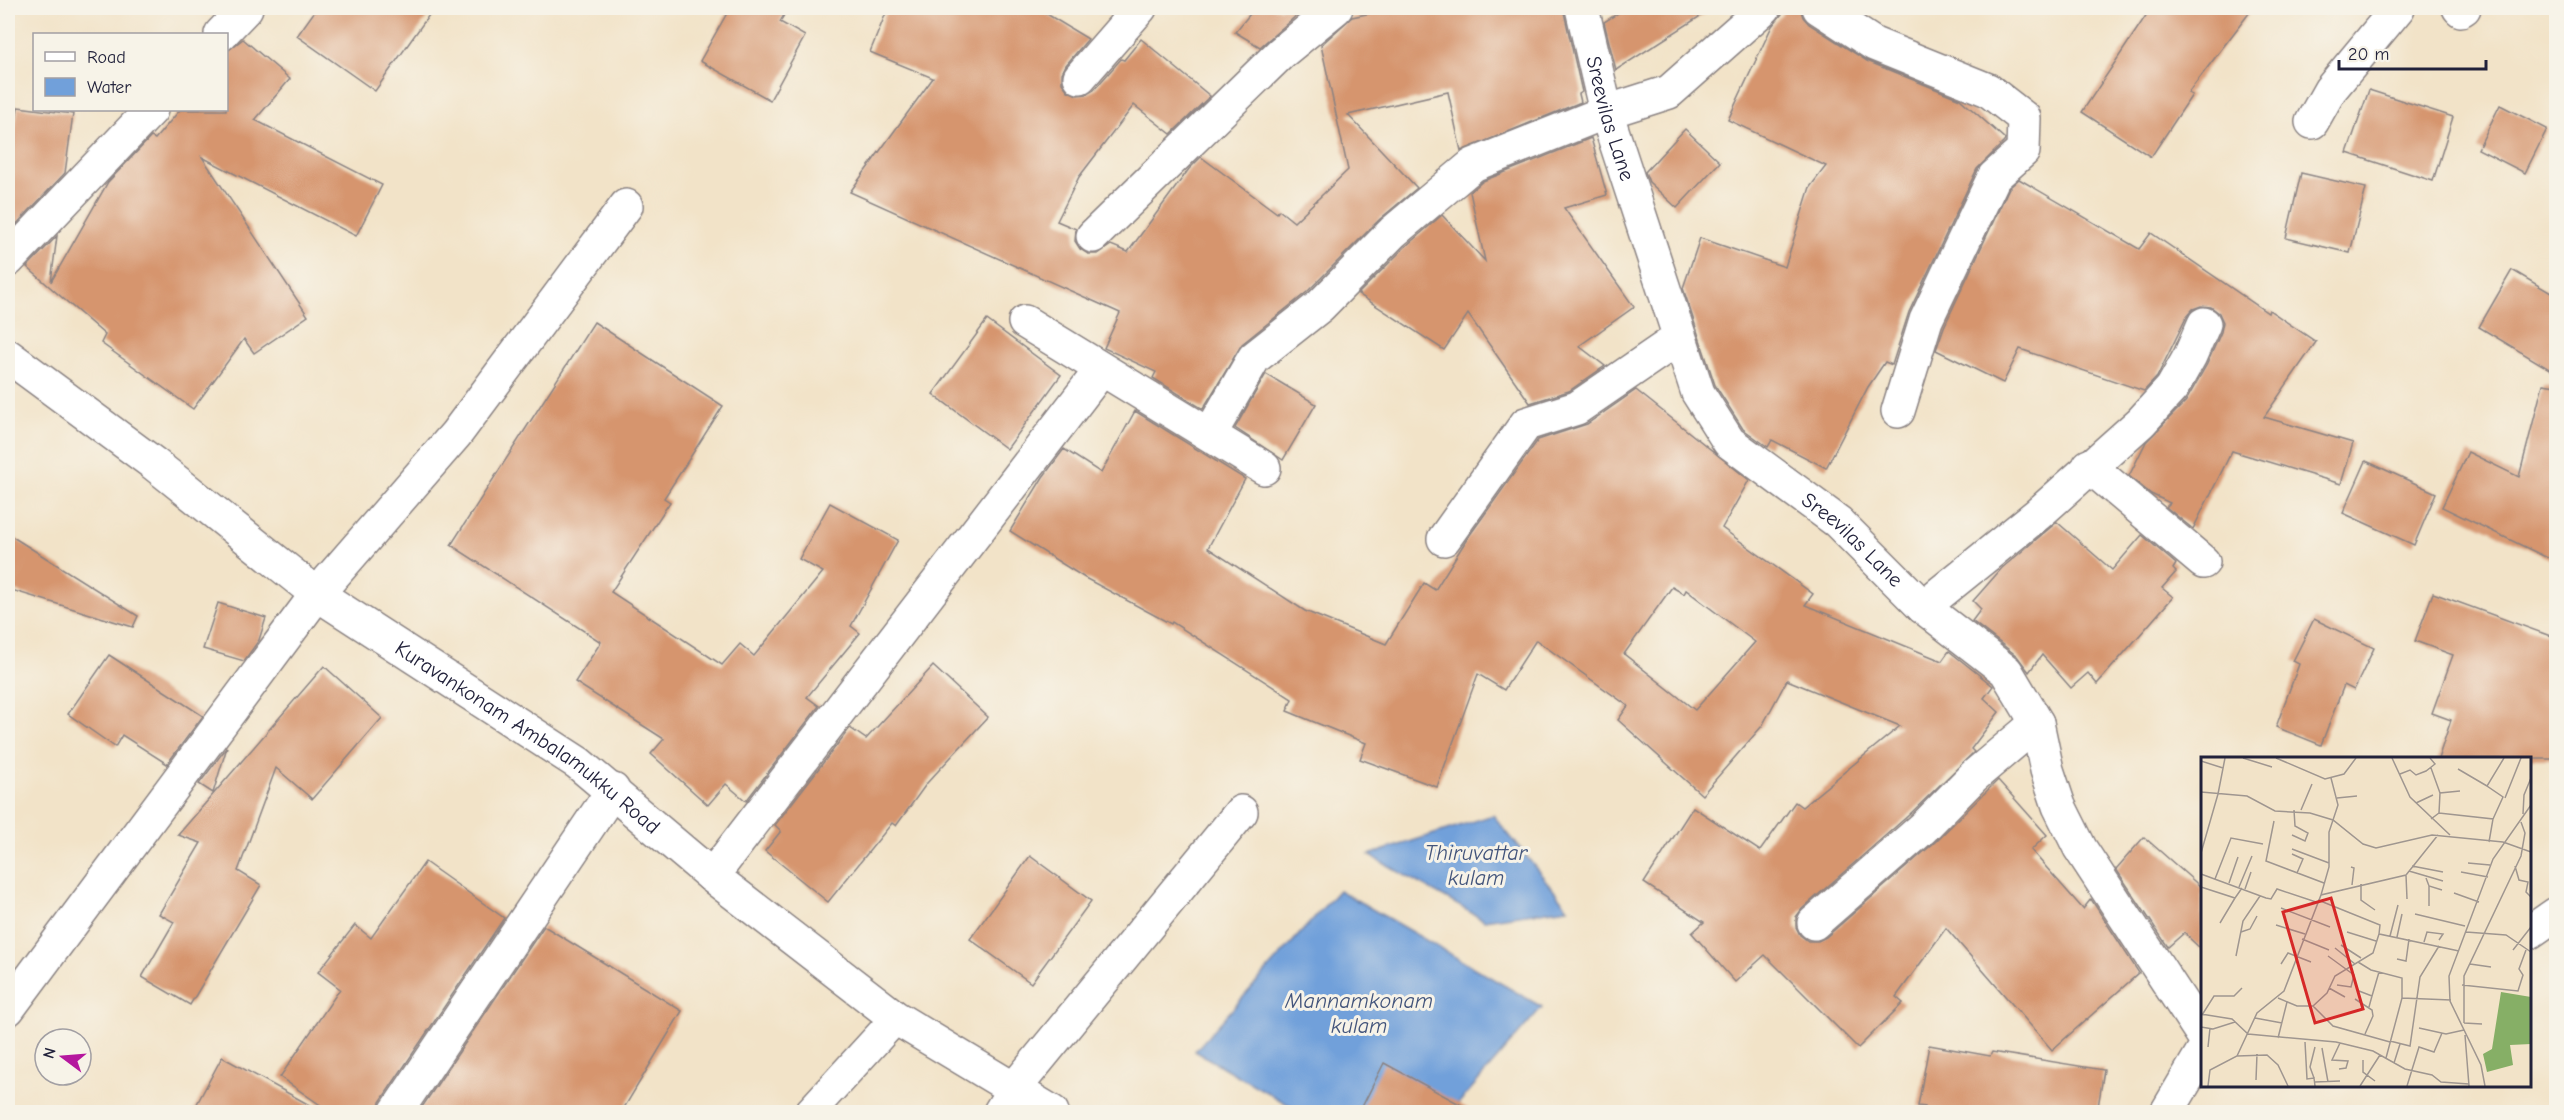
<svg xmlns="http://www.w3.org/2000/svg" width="2564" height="1120" font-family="'Comic Neue',sans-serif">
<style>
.water{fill:#71a0da;stroke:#4a618a;stroke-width:1.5}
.building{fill:#d6956e;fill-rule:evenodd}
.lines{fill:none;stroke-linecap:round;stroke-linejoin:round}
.lane-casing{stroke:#8a8282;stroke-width:33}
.street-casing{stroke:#8a8282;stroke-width:36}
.lane{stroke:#fff;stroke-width:30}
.street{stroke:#fff;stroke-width:33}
.labels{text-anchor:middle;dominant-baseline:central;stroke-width:6;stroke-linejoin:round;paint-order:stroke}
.street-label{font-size:21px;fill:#22223b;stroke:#f7f3e8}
.water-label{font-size:22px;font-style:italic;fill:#42547b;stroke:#f7f3e8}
.inset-road{fill:none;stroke:#9f9690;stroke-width:1.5}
.view{fill:#d62828;fill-opacity:0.15;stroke:#d62828;stroke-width:3}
.inset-edge{fill:none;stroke:#22223b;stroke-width:3}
</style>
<rect width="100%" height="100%" fill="#f7f3e8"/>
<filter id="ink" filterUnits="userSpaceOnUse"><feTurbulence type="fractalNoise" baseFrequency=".0167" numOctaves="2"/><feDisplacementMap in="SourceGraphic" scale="12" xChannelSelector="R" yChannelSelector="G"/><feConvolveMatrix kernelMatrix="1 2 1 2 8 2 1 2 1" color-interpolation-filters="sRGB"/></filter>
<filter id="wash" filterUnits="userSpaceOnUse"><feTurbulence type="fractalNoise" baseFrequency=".008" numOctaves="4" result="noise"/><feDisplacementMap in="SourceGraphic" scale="24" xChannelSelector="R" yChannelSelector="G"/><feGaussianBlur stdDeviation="1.35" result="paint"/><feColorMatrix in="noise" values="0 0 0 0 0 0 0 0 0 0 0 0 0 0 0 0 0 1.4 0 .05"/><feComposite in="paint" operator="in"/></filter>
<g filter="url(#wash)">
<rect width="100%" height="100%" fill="#f2e3c8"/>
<g class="water">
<path d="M1493,815L1568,908L1484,920L1369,855Z"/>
<path d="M1339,890L1542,1007L1451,1112H1354L1351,1110L1301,1112L1195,1051Z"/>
</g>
<g id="blocks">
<g class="building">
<path d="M317,8H434L375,91L297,36Z"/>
<path d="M730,8H788L780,22L805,36L770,100L700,61Z"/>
<path d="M888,8H1037L1088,39L1066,65L1062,73V83L1068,91L1077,95L1087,94L1094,90L1121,59L1124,60L1141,39L1210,96L1171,134L1134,105L1079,177L1057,221L1076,229L1075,241L1080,249L1088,254H1098L1111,245L1128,252L1189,169L1201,157L1277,213L1279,210L1294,222L1348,170L1321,45L1352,17L1396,8H1563L1582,92L1579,94L1581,102L1461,151L1448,92L1348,115L1417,188L1380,219L1307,292L1242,344L1203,409L1153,378L1156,372L1104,348L1120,313L850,192L933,78L870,52Z"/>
<path d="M1255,8H1302L1297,15L1260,47L1235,32Z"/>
<path d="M1626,8H1713L1616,70L1604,22Z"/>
<path d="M1782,8H1800L1803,17L1809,24L1867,61L1960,99L2005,139L2004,142L1977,169L1909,312L1892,365L1885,362L1868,387L1826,468L1772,440L1768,447L1743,429L1715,385L1683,288L1700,238L1785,267L1810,187L1826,166L1728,120L1772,26L1782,14Z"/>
<path d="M2151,8H2253L2188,93L2192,95L2151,157L2082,112Z"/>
<path d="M243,39L290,79L255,120L382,185L356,236L202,157L308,316L254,353L244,339L193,409L101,343L105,335L27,267L57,236L51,282L108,182L151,137L155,139L180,110H226V52Z"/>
<path d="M2369,90L2453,117L2433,181L2347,153Z"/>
<path d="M2500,105L2547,129L2525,173L2478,149Z"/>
<path d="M18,107L73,114L65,173L8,233V159L11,156Z"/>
<path d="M1685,129L1720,162L1677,208L1649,182L1645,172Z"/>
<path d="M1591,138L1607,195L1564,208L1634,307L1579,346L1605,366L1569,391L1530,403L1468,314L1444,350L1358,294L1406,246L1442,215L1485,261L1470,192L1483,181Z"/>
<path d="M2301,173L2366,188L2350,253L2286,238Z"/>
<path d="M2019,179L2139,249L2151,233L2268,313L2269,310L2316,342L2264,417L2353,443L2341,484L2232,451L2193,529L2166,507L2170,503L2151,494L2129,476L2146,442L2186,401L2207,364L2221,332L2223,322L2219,313L2211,307L2201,306L2193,309L2187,316L2157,377L2144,391L2020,349L2003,383L1936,350L1944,327L2009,188Z"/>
<path d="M2512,270L2556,296V373L2479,327Z"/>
<path d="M987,320L1061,375L1007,449L933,394Z"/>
<path d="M594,322L723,406L664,498L670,502L611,592L722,665L740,644L754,656L823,572L799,559L830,503L898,540L851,626L860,633L807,697L819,706L746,801L726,784L708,805L651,754L664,739L575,682L601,642L451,545Z"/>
<path d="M1266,374L1316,404L1283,460L1235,428Z"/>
<path d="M2543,384L2556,386V562L2442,507L2468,452L2519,477Z"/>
<path d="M1636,390L1749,480L1722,528L1813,594L1805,605L1942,661L1949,651L1993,686L1984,698L1999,712L1971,749L1974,752L1910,814L1802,909L1796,917V927L1800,935L1808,941H1818L1826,937L1935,842L1998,780L2047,835L2031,850L2083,909L2091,899L2139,973L2052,1050L1946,928L1896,997L1903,1003L1858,1048L1765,955L1735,982L1692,933L1704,922L1644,883L1693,807L1760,851L1795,802L1802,807L1900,726L1787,680L1762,726L1702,795L1618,720L1628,706L1536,640L1504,690L1478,674L1437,787L1360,759L1366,743L1287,711L1292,699L1172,622L1171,624L1085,578L1010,531L1043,477L1064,449L1101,473L1135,411L1245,479L1208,548L1305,611L1386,644L1424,583L1435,590L1467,539L1538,440L1587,424ZM1672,587L1684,594L1686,590L1755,642L1695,710L1624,654Z"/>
<path d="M2366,461L2436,493L2414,545L2343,513Z"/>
<path d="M2057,522L2112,570L2142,535L2176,564L2173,569L2176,572L2162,588L2173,597L2097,684L2088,673L2071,688L2042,655L2029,672L2017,656L1972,621L1981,609L1973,601L2002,568Z"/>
<path d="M8,534L138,616L133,627L8,589Z"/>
<path d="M2433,593L2556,638V759H2438L2451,720L2432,713L2453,655L2415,641Z"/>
<path d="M218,603L266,618L259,640L244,661L203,649Z"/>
<path d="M2314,619L2374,648L2354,690L2344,685L2321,745L2276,727L2299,664L2293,661Z"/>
<path d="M109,655L203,716L167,764L122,735L115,747L68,714Z"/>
<path d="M324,666L382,718L312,799L276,768L238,871L261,885L190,1005L142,977L174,922L159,914L201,843L178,835Z"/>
<path d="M933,666L988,717L927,783L896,826L892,823L828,902L765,851L781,831L775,825L850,728L866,739Z"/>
<path d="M227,747L213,793L199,784Z"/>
<path d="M2144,837L2202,888V950L2184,933L2168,947L2116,869Z"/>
<path d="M1030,856L1091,901L1031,983L970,939Z"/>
<path d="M425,862L504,918L380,1102L378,1113H332L280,1077L340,989L318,972L355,925L371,938Z"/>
<path d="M544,926L682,1011L621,1113H418Z"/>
<path d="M1929,1045L1990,1056L1992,1052L2104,1070L2097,1113H1924L1925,1107L1918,1106Z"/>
<path d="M222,1057L324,1113H192Z"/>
<path d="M1384,1063L1476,1113H1359Z"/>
</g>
</g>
</g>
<g filter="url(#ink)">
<use href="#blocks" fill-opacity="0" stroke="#8a8282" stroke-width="1.5"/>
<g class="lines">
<defs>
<path id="lane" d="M810,1112L896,1018"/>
<g id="street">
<path id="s1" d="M1582,8L1606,112L1698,393L1729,442L1838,522L1923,607L2006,671L2037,723L2047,770L2059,806L2080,848L2202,1034"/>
<path d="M1819,8L1874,44L1988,90L2024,118L2023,151L1994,177L1926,320L1898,411"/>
<path d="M2459,8L2461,10L2464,8"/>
<path d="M221,34L246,8"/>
<path d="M1080,77L1140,8"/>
<path d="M2312,122L2330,90L2398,8"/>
<path d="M1093,236L1281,53L1336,8"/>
<path d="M8,260L151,110"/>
<path d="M1025,322L1264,468"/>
<path id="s2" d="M8,356L153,463L317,594L578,763L712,876L896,1018L1052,1112"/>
<path d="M1217,422L1254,358L1320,306L1393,232L1473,165L1606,112L1669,92L1764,8"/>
<path d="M2089,466L2203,562"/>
<path d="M1444,539L1526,424L1577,408L1679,338"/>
<path d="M1923,607L2038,514L2141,422L2172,388L2190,356L2204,324"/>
<path d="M712,876L1101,370"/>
<path d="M1814,923L1923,828L1974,776L2037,723"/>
<path d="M2530,932L2556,914"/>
<path d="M8,1009L317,594L456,434L626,206"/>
<path d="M396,1112L613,790"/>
<path d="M1000,1112L1014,1089L1241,812"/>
<path d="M2167,1112L2202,1053"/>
</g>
</defs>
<use href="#lane" class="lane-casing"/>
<use href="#street" class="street-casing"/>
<use href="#lane" class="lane"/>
<use href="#street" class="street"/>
</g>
</g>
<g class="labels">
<g class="street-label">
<text stroke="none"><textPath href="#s1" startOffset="114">Sreevilas Lane</textPath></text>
<text stroke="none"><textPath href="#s1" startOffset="618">Sreevilas Lane</textPath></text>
<text stroke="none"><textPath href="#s2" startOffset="645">Kuravankonam Ambalamukku Road</textPath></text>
</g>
<g class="water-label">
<text x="1476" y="853">Thiruvattar<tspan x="1476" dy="25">kulam</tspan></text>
<text x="1359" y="1001">Mannamkonam<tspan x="1359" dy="25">kulam</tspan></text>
</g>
</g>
<g transform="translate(2201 757)">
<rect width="330" height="330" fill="#f2e3c8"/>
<path d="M300,235L330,240V287L309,288L312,308L286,315L282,297L291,292Z" fill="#86af66"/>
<path class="inset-road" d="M42,1L71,10M75,1L124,22L143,17L155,1M191,1L209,40L249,78M0,4L22,11M230,11L239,36M257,12L286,29M199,17L209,13L215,18L225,14L234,7L229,1M0,35L46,39L74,54L109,56L132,63L162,87L175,91L231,78L302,85M17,37L24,1M136,41L156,39M304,41L320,1M215,46L232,38M100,53L111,27M238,56L239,36L259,34M322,57L323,38L330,21M230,62L238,56L292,62L288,85M292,62L302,40L286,29L303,1M73,64L65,104L123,126M91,78L104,84L107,76L94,69L93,53M302,85L330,95M91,92L128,106M0,96L17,37M91,97L102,102L96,116M267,106L289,108M211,109L242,115M314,109L318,123L327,125L325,135L330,140M150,110L153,111L151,128M208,114L242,124M260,115L287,120M0,117L65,141L70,142L76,132L115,145M205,118L206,142M225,121L228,129L241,133M14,122L30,81L62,87M28,126L37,100M160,127V143L174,153M0,130L34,141L41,131M38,130L51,99M44,132L50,115M253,136L278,145M120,138L128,110V75L137,48L130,21M117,143L179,168L178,177M228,149V129M80,151L129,170M214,157L264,169M19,166L34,141M75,168L104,177M40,175L49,172L56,159M146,175L175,184M265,175L305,178L330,195M189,179L197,148M196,180L201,157M101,182L128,193M223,185L226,175L242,177L238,183M140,188L160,201M134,191L154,207M312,193L330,170M35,199L42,164L59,139M127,199L153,218L150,230L136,228M196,202L205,204L208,182M157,205L170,213L201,221V241L250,243M80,207L87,196L110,205M269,207L290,210M261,228L317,234L322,218L318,212L325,193M128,231L144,240M158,234L171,239L168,250M171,239L178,215M77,241L96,249H112L126,236L134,219L172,196L178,177L258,194M154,242L171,253L172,259L164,277M112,249L132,269L189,285M0,257L31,262L47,277L135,285L172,294L204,312L231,318L240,325L268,327M1,258L13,239H33L41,231M54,261L81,266M263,266V219L320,99L324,76L320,65M263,266L281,267M0,270L12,272L34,265M218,271L245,277L263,273M264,278L268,329M77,281L86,245M189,284L209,289L219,220L238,189M104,285L106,322L113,321L114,329M7,290L9,271M121,291L127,325M36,299L66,298L77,308L87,329M185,301L201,241M162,303V315L174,324M193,306L199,287M138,312L145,311L147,304L131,303L139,286M113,321L109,310L114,290M55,323L56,297M114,325L139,324M7,329L9,313L36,299L56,256L83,234L120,138L205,118L237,78M159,329L179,298M206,329L218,290L233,295L241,276M284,329L280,308L249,244L248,219L292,102L330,48"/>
<path class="view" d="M130,141L162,252L114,266L82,155Z"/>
<rect width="330" height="330" class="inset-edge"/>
</g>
<rect width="2564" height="1120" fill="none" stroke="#f7f3e8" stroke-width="30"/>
<rect x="33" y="33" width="195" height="78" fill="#f7f3e8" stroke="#a29fa3" stroke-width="1.5"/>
<rect x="45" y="52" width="30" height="9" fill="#ffffff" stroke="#a29fa3" stroke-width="1.5"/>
<text x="87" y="63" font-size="18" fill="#22223b">Road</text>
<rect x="45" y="78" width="30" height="18" fill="#71a0da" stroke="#a29fa3" stroke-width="1.5"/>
<text x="87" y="93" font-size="18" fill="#22223b">Water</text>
<g transform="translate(63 1057) rotate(286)"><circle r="28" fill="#f7f3e8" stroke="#a29fa3" stroke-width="1.5"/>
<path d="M0-4.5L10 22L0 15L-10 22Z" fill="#b5179e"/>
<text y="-9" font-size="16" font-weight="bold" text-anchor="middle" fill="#22223b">N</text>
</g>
<path d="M2339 60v9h147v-9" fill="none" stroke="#22223b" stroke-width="3"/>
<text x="2348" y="60" font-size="18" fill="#22223b" stroke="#f7f3e8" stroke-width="4.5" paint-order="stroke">20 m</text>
</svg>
